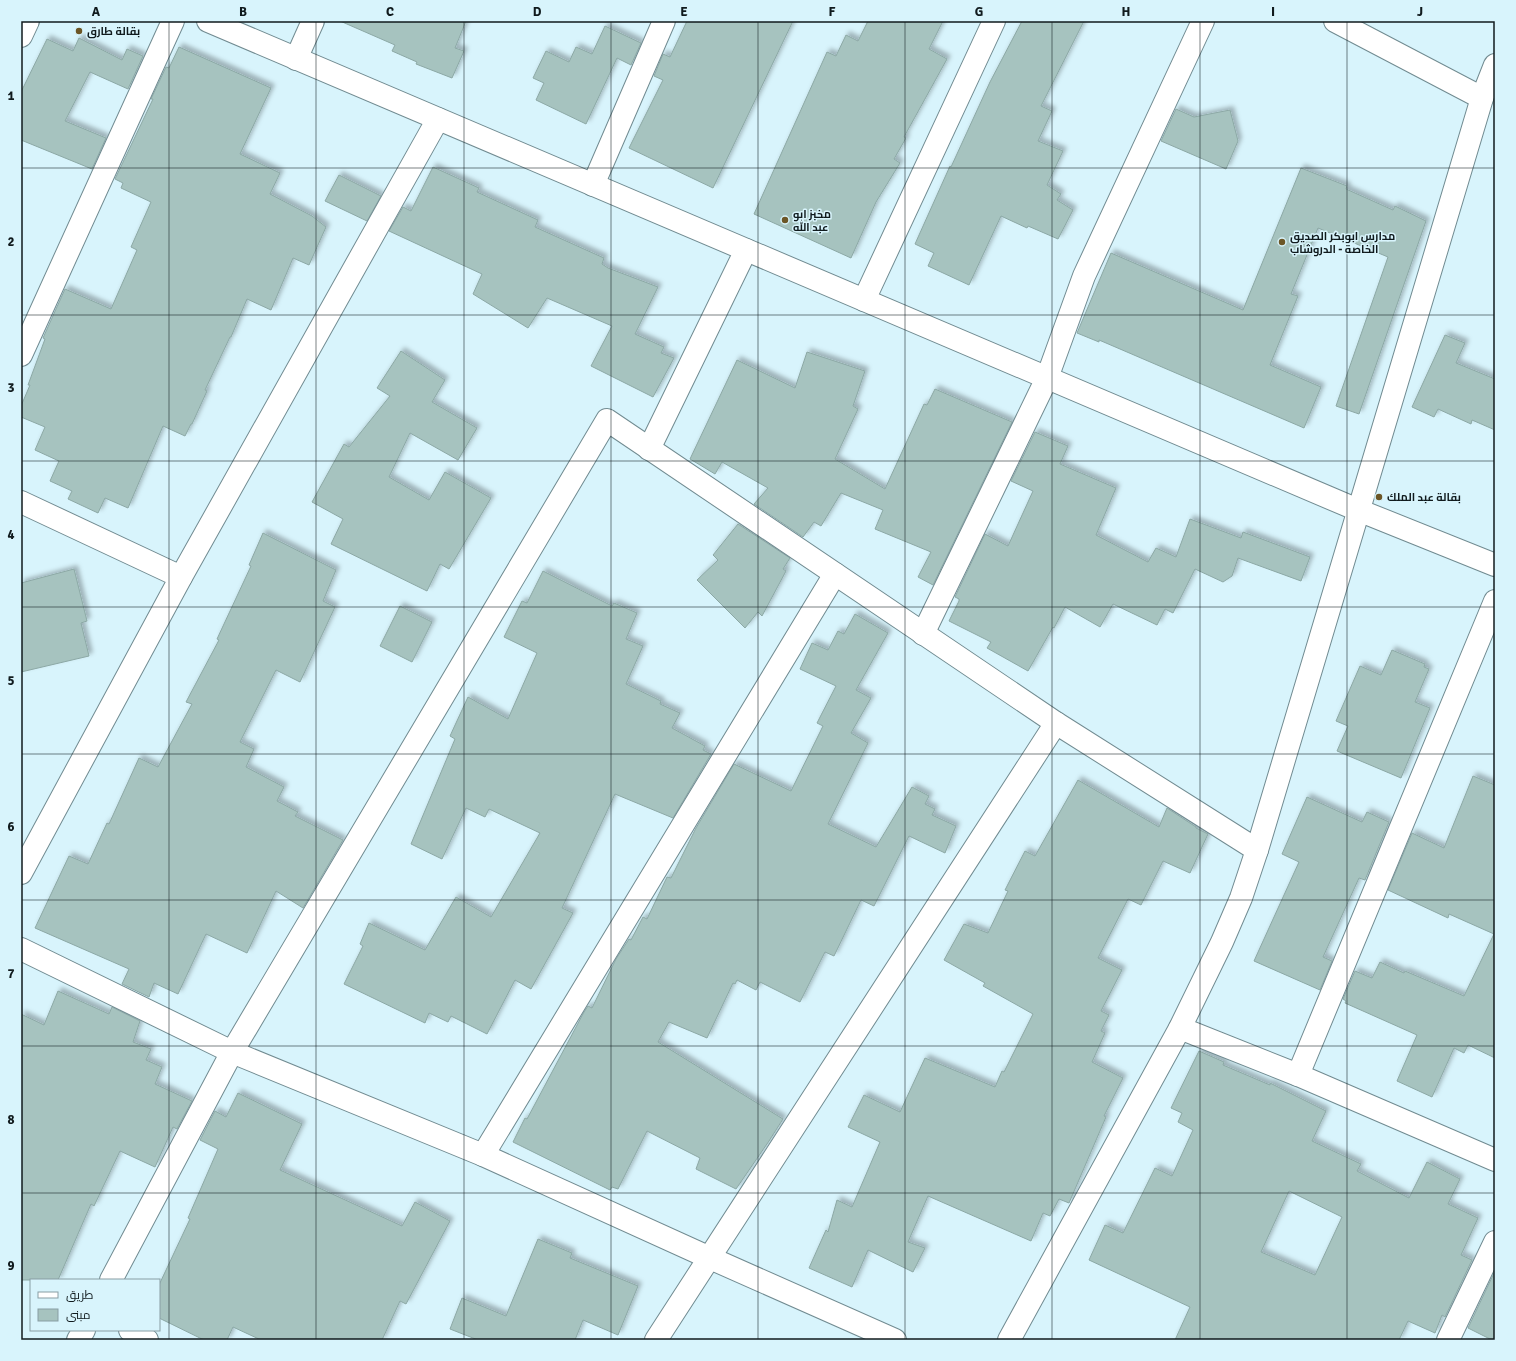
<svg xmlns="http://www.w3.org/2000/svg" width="1516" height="1361" font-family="Signika,Cairo,sans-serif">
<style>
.building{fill:#a6c3bf;stroke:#8ca8a5;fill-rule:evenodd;filter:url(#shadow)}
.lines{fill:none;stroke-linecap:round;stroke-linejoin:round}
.street-casing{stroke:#718b91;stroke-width:24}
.street{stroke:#fff;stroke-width:22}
.grid{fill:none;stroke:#101a1d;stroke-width:1;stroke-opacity:0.55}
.poi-dot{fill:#6c5626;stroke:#d8f4fc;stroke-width:1.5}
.labels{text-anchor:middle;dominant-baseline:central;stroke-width:3;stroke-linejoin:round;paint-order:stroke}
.poi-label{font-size:11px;font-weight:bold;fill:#101a1d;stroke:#d8f4fc;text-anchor:start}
.neatline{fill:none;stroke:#101a1d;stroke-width:1.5}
.grid-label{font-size:13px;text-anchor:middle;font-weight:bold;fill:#101a1d}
</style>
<defs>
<filter id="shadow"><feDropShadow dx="3.5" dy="-3.5" stdDeviation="2" flood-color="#0004"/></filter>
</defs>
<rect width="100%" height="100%" fill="#d8f4fc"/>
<g class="building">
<path d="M340,21H466L455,48L464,51L452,78L416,64L417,62L392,51L395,45Z"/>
<path d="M687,21H793L713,188L629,148L663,80L654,76L663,54L670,57Z"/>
<path d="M868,21H943L929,49L947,59L904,137L906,138L894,159L900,163L876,202L851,258L754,214L827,52L836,56L846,35L858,41Z"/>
<path d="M1022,21H1084L1041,106L1052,111L1038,141L1063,151L1047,185L1061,194L1057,200L1073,210L1058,239L1028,226L1027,228L1001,216L969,285L928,266L934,253L915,244L950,166L951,167L990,82Z"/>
<path d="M605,26L641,43L631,65L617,58L586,124L536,100L544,83L533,78L546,51L569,62L576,47L592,54Z"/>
<path d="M79,38L122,60L127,49L143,56L128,89L90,72L65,121L106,138L92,169L21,140V92L47,39L73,51Z"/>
<path d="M179,47L271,88L240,154L280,173L270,194L312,216L326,227L309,265L293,258L271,310L247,299L231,337H230L205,390L207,391L192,424H191L185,436L163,426L128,508L105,498L98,513L68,499L72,491L50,481L59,461L35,450L45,427L21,417V406L30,385H28L45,339L43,338L65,289L111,309L137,250L131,247L151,202L121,188L123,183L115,179L153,99H151L166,67L169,68Z"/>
<path d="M1176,109L1194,117L1230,110L1238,141L1226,169L1161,141Z"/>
<path d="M433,167L479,188L477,192L538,220L535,227L604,258L602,264L608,268L658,287L635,334L664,347L661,353L674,358L653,397L591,366L612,326L547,298L528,328L473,294L482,274L389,231L403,207L411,211Z"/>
<path d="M1301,168L1347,186L1346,189L1393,210L1395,206L1426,221L1359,414L1336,406L1388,257L1318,228L1291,294L1298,296L1270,365L1321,387L1304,428L1099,340V342L1077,333L1111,253L1243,310Z"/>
<path d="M339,175L381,196L367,221L325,201Z"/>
<path d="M1445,335L1465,343L1456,363L1495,379V430L1472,420L1471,424L1438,409L1434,417L1412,407Z"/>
<path d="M401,351L445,380L432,402L477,428L458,460L410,433L389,477L429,500L445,472L491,498L449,569L440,564L427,591L331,544L343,519L312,502L344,444L349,447L390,396L377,388Z"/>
<path d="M807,352L865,371L853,406L858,409L835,459L885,489L924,404L927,405L935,389L1012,422L933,585L918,577L931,552L875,529L883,510L841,493L821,526L814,522L803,537L754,504L768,488L722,462L715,474L690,459L737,360L795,388Z"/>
<path d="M1035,432L1068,446L1060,464L1116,488L1096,535L1148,562L1156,548L1176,557L1190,519L1241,538L1243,532L1310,557L1301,581L1238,558L1232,576L1223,582L1195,569L1173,613L1165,609L1157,625L1113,604L1100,627L1065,607L1054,628L1053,627L1028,671L987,648L991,642L949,621L959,601V599L955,597L985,534L1008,546L1033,491L1011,481Z"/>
<path d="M738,524L790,558L783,569L786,571L762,616L758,612L745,628L697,580L718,560L713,555Z"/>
<path d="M263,533L336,570L323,601L335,607L300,682L276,670L240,742L254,749L246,767L284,787L277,801L298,812L295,816L343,840L303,908L276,891L247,953L206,934L178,994L154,983L149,997L122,984L129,969L35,928L69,856L88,864L107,823L109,824L139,758L158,767L192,704L186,702L219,640L217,639L251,566L249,565Z"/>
<path d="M74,569L87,621L81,623L89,656L21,672V583Z"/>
<path d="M543,571L612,606L614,603L637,613L626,639L643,646L626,684L661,701L660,704L680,713L672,728L705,746L703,750L711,754L673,818L615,794L562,908L573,913L531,989L515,980L487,1034L451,1016L448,1022L429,1013L425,1023L344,984L363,946L360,944L369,923L425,950L456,897L491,917L540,833L489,809L485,817L466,808L442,859L411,844L455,739L450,736L468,697L508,719L537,653L504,637L522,601L527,603Z"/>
<path d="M400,606L432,622L412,662L380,646Z"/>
<path d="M855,614L888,633L856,690L871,698L851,733L868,743L828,824L876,847L912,787L929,796L925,804L935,809L932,815L956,826L945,853L909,836L874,906L861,900L834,956L825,952L800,1002L760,982L756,990L737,980L735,984L733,983L707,1038L669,1022L658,1042L783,1119L769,1141L736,1189L696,1169L700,1158L647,1131L618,1189L612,1187L610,1190L513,1142L525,1118L527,1119L584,1012L588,1006L592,1008L616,959L629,939L631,940L643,917L647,919L667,877L671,878L696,828L734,764L791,791L823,726L817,723L836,686L800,669L812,643L828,650L838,631L844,634Z"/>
<path d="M1392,650L1425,664L1424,667L1429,669L1415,702L1430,708L1401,778L1337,751L1348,726L1336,721L1360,666L1381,675Z"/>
<path d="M1473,776L1495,785V1058L1468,1045L1464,1053L1454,1048L1432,1097L1397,1081L1417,1035L1345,1003L1346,1001L1343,999L1355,971L1372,978L1380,962L1404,973L1405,971L1464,996L1494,934L1449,914L1448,918L1388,890L1412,833L1444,848Z"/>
<path d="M1078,780L1159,827L1167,808L1196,827V828L1208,834L1190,873L1163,861L1141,905L1128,899L1098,958L1122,970L1101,1011L1109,1015L1101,1031L1105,1033L1092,1062L1123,1078L1104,1116L1106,1117L1069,1203L1059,1199L1050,1216L1043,1213L1031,1241L928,1196L908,1242L925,1248L913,1272L868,1250L852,1287L809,1268L826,1230L828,1232L837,1200L852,1207L880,1142L848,1127L864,1095L900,1112L925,1058L995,1087L1002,1071L1004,1072L1033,1014L983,986L985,983L944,960L964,924L988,933L1008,891L1005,890L1025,851L1035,856Z"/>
<path d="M1307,797L1362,822L1367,812L1389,822L1365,880L1359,878L1323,957L1332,961L1320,990L1254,961L1299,862L1282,854Z"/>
<path d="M58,991L109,1014L112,1007L140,1021L133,1042L151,1049L146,1060L162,1067L155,1084L192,1101L177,1129L173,1127L155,1167L120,1151L94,1206L91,1204L58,1280H21V1014L44,1025Z"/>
<path d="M1199,1051L1224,1062L1223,1065L1270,1085V1083L1326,1111L1312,1141L1361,1164L1357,1171L1409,1198L1427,1162L1460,1179L1448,1204L1478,1218L1461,1255L1472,1260L1445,1317L1442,1315L1435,1333L1408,1321L1399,1340H1175L1190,1307L1089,1260L1105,1225L1123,1233L1155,1168L1172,1176L1193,1130L1178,1122L1182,1113L1171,1108ZM1289,1191L1342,1217L1315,1275L1261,1252Z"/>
<path d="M238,1093L302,1124L280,1170L402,1226L415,1202L450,1221L406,1304L400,1301L382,1340H261L233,1327L227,1340H204L159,1318V1285L190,1219L188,1218L218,1149L200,1140L215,1111L226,1117Z"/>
<path d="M538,1239L572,1253L570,1258L638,1286L618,1335L583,1320L575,1340H478L450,1329L462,1298L506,1316Z"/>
<path d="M1495,1271V1340H1492L1468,1328Z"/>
</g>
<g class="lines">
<defs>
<g id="street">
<path d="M208,21L1358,510L1495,565"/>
<path d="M1335,21L1482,98"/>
<path d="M21,36L28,21"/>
<path d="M296,59L313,21"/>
<path d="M593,185L664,21"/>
<path d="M864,300L994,21"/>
<path d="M21,355L173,21"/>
<path d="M649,449L746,250"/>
<path d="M21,502L181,577"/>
<path d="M923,634L1047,378L1084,276L1203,21"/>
<path d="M21,873L181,577L438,119"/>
<path d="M21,949L232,1052L483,1155L710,1258L895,1340"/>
<path d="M1180,1028L1298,1075L1495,1160"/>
<path d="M1298,1075L1495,601"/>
<path d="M483,1155L835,574"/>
<path d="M111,1280L232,1052L607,420L1056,723L1257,850"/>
<path d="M130,1330L147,1340"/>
<path d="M78,1340L84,1330"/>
<path d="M656,1340L1056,723"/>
<path d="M1009,1340L1180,1028L1222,942L1241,898L1257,850L1482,98L1495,65"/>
<path d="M1448,1340L1495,1242"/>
</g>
</defs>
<use href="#street" class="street-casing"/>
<use href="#street" class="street"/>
</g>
<path class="grid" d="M169,21V1340M316,21V1340M464,21V1340M611,21V1340M758,21V1340M905,21V1340M1052,21V1340M1200,21V1340M1347,21V1340M21,168H1495M21,315H1495M21,461H1495M21,607H1495M21,754H1495M21,900H1495M21,1046H1495M21,1193H1495"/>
<g class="poi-dot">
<circle cx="79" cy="31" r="4"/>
<circle cx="785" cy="220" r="4"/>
<circle cx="1282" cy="242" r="4"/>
<circle cx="1379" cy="497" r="4"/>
</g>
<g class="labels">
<g class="poi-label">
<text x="87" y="31">بقالة طارق</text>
<text x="793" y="214">مخبز ابو<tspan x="793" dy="13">عبد الله</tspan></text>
<text x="1290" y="236">مدارس ابوبكر الصديق<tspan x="1290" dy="13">الخاصة - الدروشاب</tspan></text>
<text x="1387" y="497">بقالة عبد الملك</text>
</g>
</g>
<rect width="1516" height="1361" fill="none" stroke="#d8f4fc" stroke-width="44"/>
<rect x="30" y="1279" width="130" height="52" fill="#d8f4fc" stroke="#889da3"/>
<rect x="38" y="1292" width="20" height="6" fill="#ffffff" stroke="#889da3"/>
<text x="66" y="1299" font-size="12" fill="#101a1d">طريق</text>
<rect x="38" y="1309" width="20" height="12" fill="#a6c3bf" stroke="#889da3"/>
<text x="66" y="1319" font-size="12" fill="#101a1d">مبنى</text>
<rect x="22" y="22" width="1472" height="1317" class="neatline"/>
<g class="grid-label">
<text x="96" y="16">A</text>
<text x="243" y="16">B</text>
<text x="390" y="16">C</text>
<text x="537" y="16">D</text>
<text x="684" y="16">E</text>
<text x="832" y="16">F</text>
<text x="979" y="16">G</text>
<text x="1126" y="16">H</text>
<text x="1273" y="16">I</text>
<text x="1420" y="16">J</text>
<text x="11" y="100">1</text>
<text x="11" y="246">2</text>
<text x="11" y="392">3</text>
<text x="11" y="539">4</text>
<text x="11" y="685">5</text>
<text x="11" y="831">6</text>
<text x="11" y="978">7</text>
<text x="11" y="1124">8</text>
<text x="11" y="1270">9</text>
</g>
</svg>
